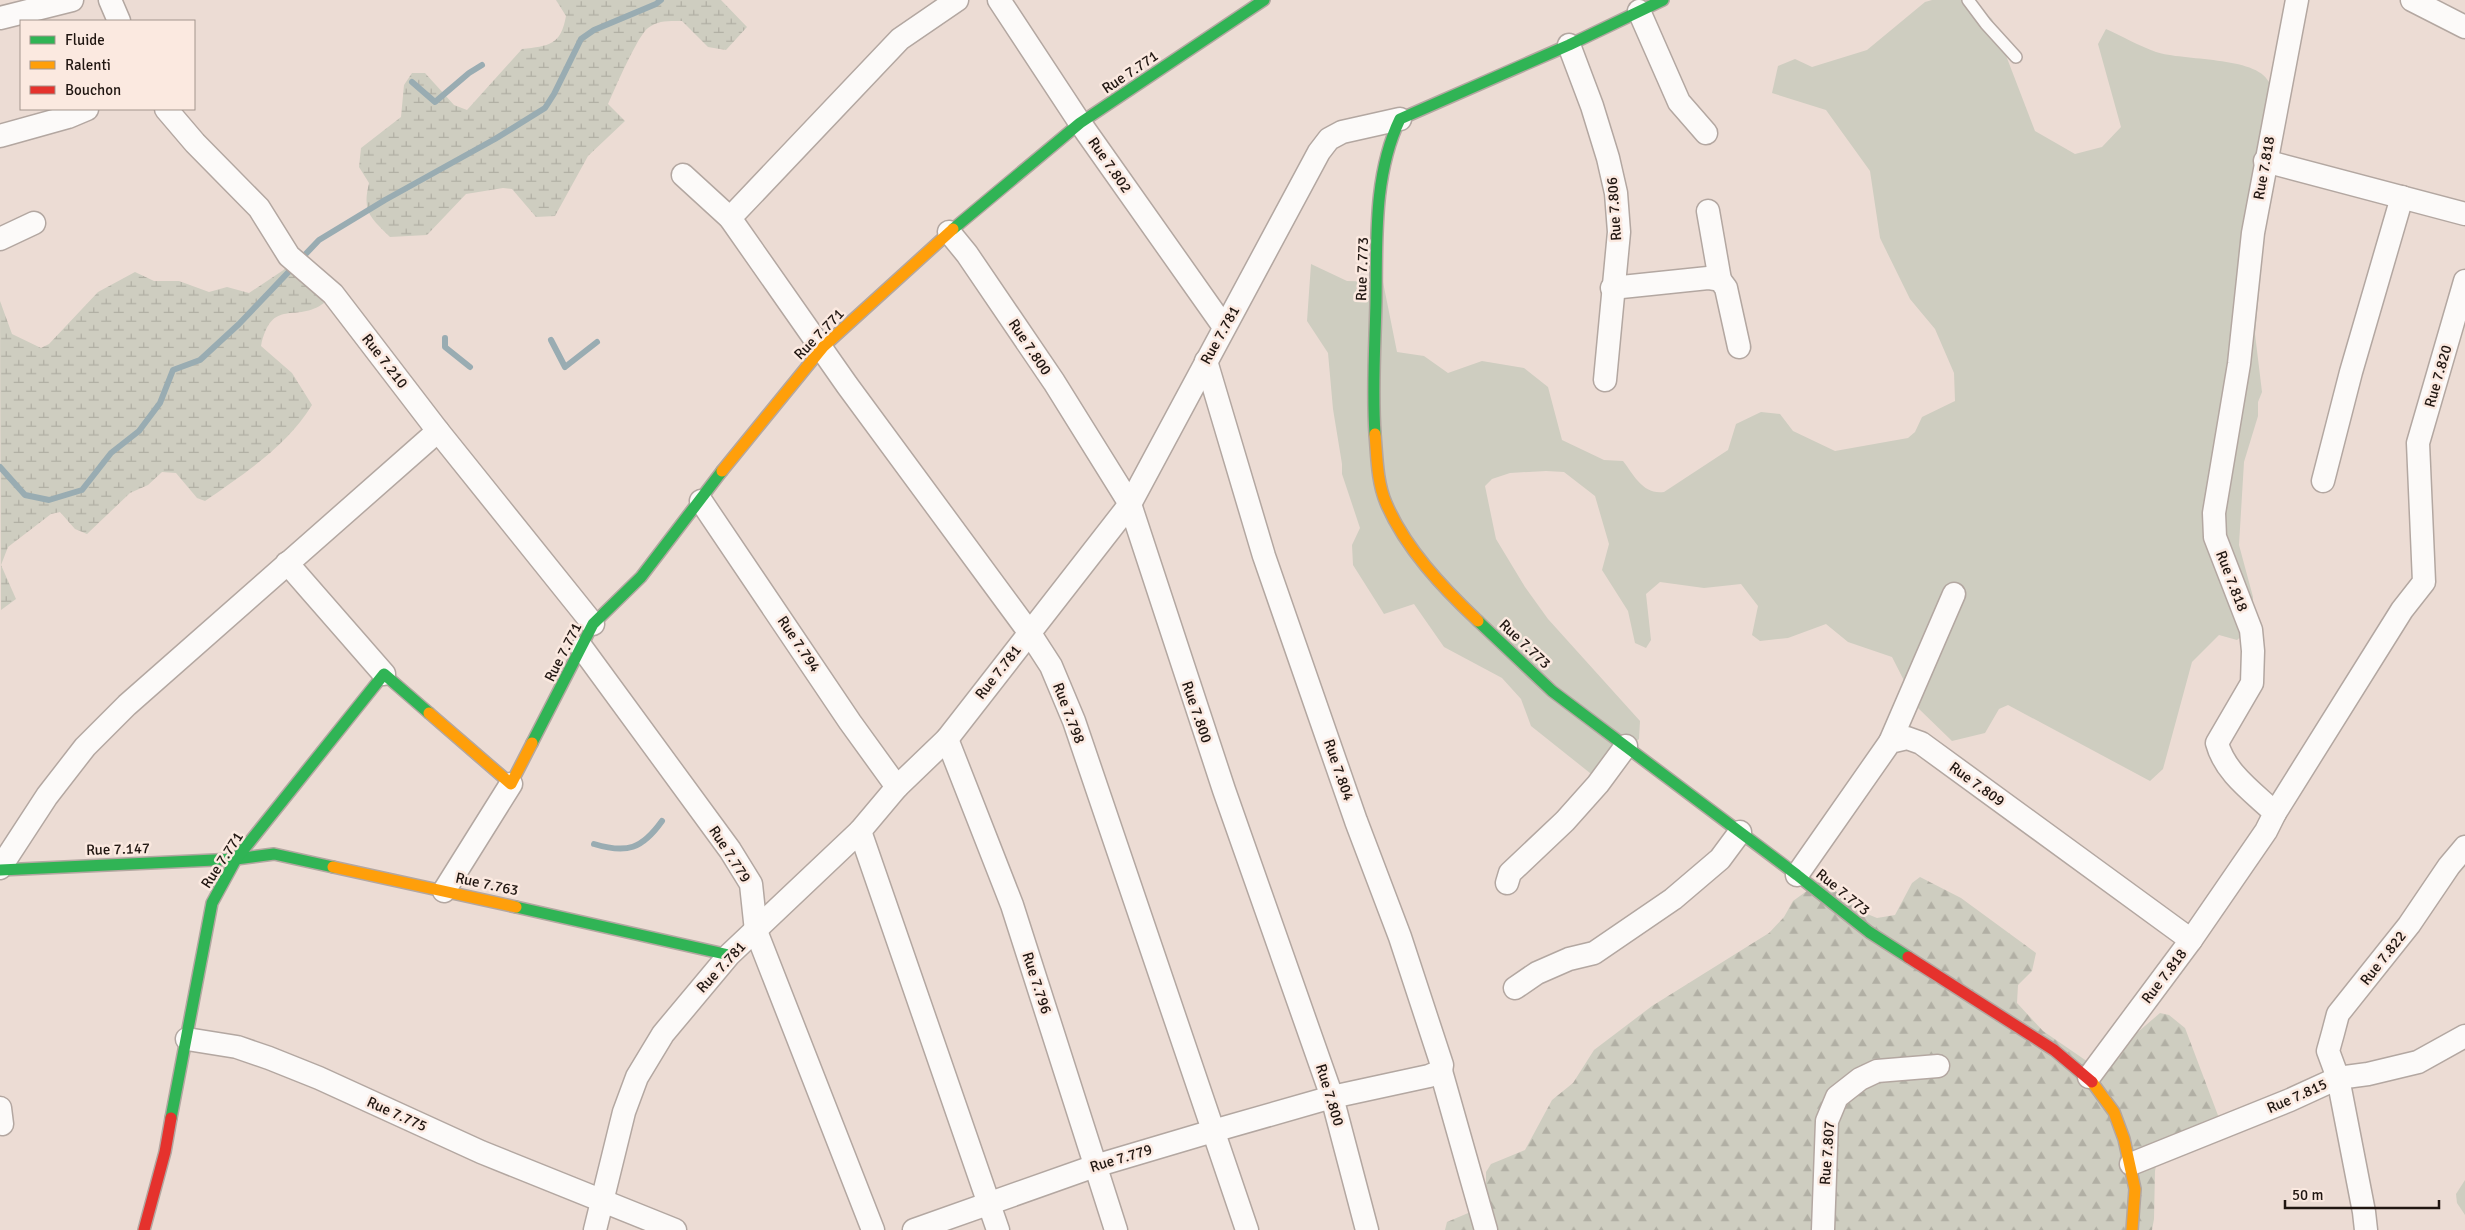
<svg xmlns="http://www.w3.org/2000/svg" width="2465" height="1230" font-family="Signika,sans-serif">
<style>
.grass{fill:#cecdc0}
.forest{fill:url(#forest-firs)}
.wetland{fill:url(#wetland-marsh)}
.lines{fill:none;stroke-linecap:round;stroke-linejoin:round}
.stream{stroke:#99acb2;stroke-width:6}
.lane-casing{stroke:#b3a7a1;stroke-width:14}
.street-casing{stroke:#b3a7a1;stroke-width:25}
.fast-casing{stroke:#b3a7a1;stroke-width:14}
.slow-casing{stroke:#b3a7a1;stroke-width:14}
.jam-casing{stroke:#b3a7a1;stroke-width:14}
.lane{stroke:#fcfaf9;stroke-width:11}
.street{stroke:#fcfaf9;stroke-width:22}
.fast{stroke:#30b455;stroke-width:11}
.slow{stroke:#ff9f0a;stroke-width:11}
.jam{stroke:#e5322d;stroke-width:11}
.labels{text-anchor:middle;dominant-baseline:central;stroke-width:5;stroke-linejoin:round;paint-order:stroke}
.street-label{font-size:15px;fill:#201611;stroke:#fbe9e0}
</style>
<defs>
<pattern id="forest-firs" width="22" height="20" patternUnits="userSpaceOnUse" patternTransform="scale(1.25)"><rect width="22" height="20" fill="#cecdc0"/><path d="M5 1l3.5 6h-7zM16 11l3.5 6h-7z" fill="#b1afa4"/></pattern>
<pattern id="wetland-marsh" width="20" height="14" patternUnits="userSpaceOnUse" patternTransform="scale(1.25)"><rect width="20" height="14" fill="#cecdc0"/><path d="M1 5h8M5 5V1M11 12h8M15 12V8" fill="none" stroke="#b1afa4"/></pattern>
</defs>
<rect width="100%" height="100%" fill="#ecdcd4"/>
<g class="grass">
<path d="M1932,0H1970L1992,19L2035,131L2075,154L2102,147L2121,127L2098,44L2106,29C2122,36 2139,46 2156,52C2183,61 2256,56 2269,82L2260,163L2268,197L2255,334L2262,392L2258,402V416L2244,462L2239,545L2253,597V606L2245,633L2237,640L2219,635L2192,662L2163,769L2150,781L2008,705L1999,709L1985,733L1952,741L1918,708L1892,657L1848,642L1826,624L1788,638L1760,641L1752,635L1758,606L1741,584L1704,588L1660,582L1646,594L1651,640L1646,648L1635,643L1628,611L1602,570L1609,544L1595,496L1564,472L1546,471L1510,473L1492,479L1485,486L1496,539L1525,587L1548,619L1640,721L1639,739L1599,777L1590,773L1531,726L1521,699L1502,678L1444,647L1414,604L1384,614L1353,565L1352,545L1360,528L1342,474V464L1333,409L1328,353L1307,321L1311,264L1347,281L1383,282L1397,352L1424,356L1448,373L1482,361L1524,368L1548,387L1562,440L1604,460L1623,461C1634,475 1643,495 1664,492L1728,450L1736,424L1761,412L1780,414L1793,431L1835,451L1908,438L1915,432L1922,417L1955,401L1954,373L1935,329L1910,299L1880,238L1870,171L1826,110L1772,93L1778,66L1795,59L1812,67L1867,50L1925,2Z"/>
<path d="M2465,1180V1215L2457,1203L2456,1194Z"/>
</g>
<path class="forest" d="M1920,877L1961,898L2036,953L2032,971L2018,985L2017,1003L2043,1031L2091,1064L2132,1037L2160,1013L2169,1015L2185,1028L2219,1118L2160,1143L2155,1171L2154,1219L2152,1230H1445L1447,1222L1480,1208L1486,1190V1172L1491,1164L1525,1150L1552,1100L1573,1083L1594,1050L1652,1006L1769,933L1784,917L1793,901L1822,880L1860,911L1877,918L1895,915L1912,883Z"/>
<g class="wetland">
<path d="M556,0H721L747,27L726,50L708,47L682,21C670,21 658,20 648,28C638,35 614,90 608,104L625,121L588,156L555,216L536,217L512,189L503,188L466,194L427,235L390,237C370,217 362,212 369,183L359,167L361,148L401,117L404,85L412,73H425L454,105L467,110L522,49C549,46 561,45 566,16Z"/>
<path d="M294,268L302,273L324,303C296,324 272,296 261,346L292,373L312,405C287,446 245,473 205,501L197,498L176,473L162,472L148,485L130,493L87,534L75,529L60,512L51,514L8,547L1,565L16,599L1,610L0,301L12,334L41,348L49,344L98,292L135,272L154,281H179L209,292L227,287L249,293L285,269Z"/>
</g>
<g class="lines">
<g class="stream">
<path d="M412,82L435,102L469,73L482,65"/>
<path d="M445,338V347L470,367"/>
<path d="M551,340L565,367L597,342"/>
<path d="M0,467L25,495L49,500L82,490L111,453L139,431L160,403L173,370L200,360L239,324L319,240L385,200L495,139L545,108L554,94L581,39L594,30L656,4L661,0"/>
<path d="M594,844C627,854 642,849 662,821"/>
</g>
<defs>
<path id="lane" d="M1968,0L1986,24L2016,57"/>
<g id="street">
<path d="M110,0L119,21"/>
<path d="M999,0L1080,123L1224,327"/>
<path d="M2412,0L2465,27"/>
<path d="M1639,11L1679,102L1706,133"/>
<path d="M0,18L72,0"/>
<path d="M1569,45L1592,106L1608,158L1616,193L1619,232L1605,380"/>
<path d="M166,109L195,143L259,208L289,256L333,294L438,431L593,624"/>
<path d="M0,136L68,117L87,109"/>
<path d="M2265,161L2465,214"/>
<path d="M683,175L730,218L847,385L1029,632L1051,666L1074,721L1247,1230"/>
<path d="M1708,211L1720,280"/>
<path d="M730,218L900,39L957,0"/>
<path d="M949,232L967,254L1054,382L1130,504L1224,790L1332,1097L1367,1230"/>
<path d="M0,239L34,223"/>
<path d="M1612,288L1708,278L1720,280L1726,288L1739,347"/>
<path d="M2323,481L2351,372L2402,197"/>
<path d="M701,501L850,722L897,787"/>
<path d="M287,563L384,674"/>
<path d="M582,648L730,850L751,884L756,931L873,1230"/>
<path d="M947,739L1012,905L1116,1230"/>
<path d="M1890,742L1954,594"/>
<path d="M2275,813L2402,610L2424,582L2418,443L2465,281"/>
<path d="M860,831L998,1230"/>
<path d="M0,868L47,796L85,747L127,705L438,431"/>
<path d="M1797,875L1890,742L1907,738L1921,743L2191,940"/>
<path d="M1507,883L1510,873L1565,821L1598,784L1626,746"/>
<path d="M444,891L511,784"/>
<path d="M1515,988L1537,973L1569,959L1594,953L1673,899L1720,859L1740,832"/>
<path d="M187,1039L237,1047L269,1058L319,1078L481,1152L675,1230"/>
<path d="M1441,1071L1486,1230"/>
<path d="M2089,1077L2191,940L2266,831L2275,813C2253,792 2225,773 2217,743L2252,683L2253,651L2251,630L2215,537L2214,513L2239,364L2253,233L2297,0"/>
<path d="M0,1108L2,1124"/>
<path d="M2131,1164L2290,1100L2338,1078L2368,1074L2418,1062L2465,1036"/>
<path d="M595,1230L624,1112L637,1077L663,1034L729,955L860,831L897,787L947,739L1130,504L1319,152L1329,139L1342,132L1400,119"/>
<path d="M914,1230L1095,1166L1213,1131L1332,1097L1429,1076L1441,1071L1442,1065L1400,937L1356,821L1264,556L1206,361"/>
<path d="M1823,1230L1827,1121L1837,1097L1860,1079L1877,1071L1938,1066"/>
<path d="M2366,1230L2364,1212L2338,1078L2328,1051L2333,1033L2338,1014L2409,925L2449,866L2465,847"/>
</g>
<g id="fast">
<path d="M953,229L1080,123L1264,0"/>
<path d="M1375,434C1372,390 1375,346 1376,302C1377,241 1373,175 1400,119L1569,45L1663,0"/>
<path d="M1478,621L1552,691L1797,875L1869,932L1908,957"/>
<path d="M532,743L593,624L641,577L722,471"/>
<path d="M0,870L236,859L274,854L333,867"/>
<path d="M516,907L729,955"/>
<path d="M171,1118L212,903L236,859L384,674L429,713"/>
</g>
<g id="slow">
<path d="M1375,434C1377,457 1377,482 1386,503C1405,548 1443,588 1478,621"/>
<path d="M722,471L823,347L953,229"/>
<path d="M429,713L511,784L532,743"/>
<path d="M333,867L516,907"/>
<path d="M2092,1082L2114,1112L2124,1139L2135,1189L2132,1230"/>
</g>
<g id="jam">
<path d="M1908,957L2054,1050L2092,1082"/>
<path d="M144,1230L165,1152L171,1118"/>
</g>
</defs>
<use href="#lane" class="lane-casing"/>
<use href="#street" class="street-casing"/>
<use href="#fast" class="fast-casing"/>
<use href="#slow" class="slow-casing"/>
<use href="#jam" class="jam-casing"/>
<use href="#lane" class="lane"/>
<use href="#street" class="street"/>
<use href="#fast" class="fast"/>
<use href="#slow" class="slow"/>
<use href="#jam" class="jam"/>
</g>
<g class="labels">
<g class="street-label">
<text transform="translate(1130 72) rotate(-34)">Rue 7.771</text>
<text transform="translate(1110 165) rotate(55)">Rue 7.802</text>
<text transform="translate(2264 168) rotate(-80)">Rue 7.818</text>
<text transform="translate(1614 209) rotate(-94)">Rue 7.806</text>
<text transform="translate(1362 269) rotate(-88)">Rue 7.773</text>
<text transform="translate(819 334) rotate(-46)">Rue 7.771</text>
<text transform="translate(1220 335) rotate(-61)">Rue 7.781</text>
<text transform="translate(1030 347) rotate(56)">Rue 7.800</text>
<text transform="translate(385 361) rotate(52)">Rue 7.210</text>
<text transform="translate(2438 376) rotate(-74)">Rue 7.820</text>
<text transform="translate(2232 581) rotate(69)">Rue 7.818</text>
<text transform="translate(799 644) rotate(56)">Rue 7.794</text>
<text transform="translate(1525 644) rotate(43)">Rue 7.773</text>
<text transform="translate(563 652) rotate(-63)">Rue 7.771</text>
<text transform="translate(998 672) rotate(-52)">Rue 7.781</text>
<text transform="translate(1197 712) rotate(71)">Rue 7.800</text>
<text transform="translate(1069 713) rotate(69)">Rue 7.798</text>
<text transform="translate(1339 770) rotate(71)">Rue 7.804</text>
<text transform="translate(1977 784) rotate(36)">Rue 7.809</text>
<text transform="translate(118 849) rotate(-2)">Rue 7.147</text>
<text transform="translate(730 854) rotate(57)">Rue 7.779</text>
<text transform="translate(222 860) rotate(-57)">Rue 7.771</text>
<text transform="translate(487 884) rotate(12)">Rue 7.763</text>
<text transform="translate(1843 892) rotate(39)">Rue 7.773</text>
<text transform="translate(2383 958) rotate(-52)">Rue 7.822</text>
<text transform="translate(721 967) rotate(-47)">Rue 7.781</text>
<text transform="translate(2164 976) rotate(-53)">Rue 7.818</text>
<text transform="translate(1037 983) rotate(72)">Rue 7.796</text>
<text transform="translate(1330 1095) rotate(73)">Rue 7.800</text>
<text transform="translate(2297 1096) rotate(-24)">Rue 7.815</text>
<text transform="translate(397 1114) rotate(24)">Rue 7.775</text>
<text transform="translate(1827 1153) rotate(-86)">Rue 7.807</text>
<text transform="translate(1121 1158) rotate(-17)">Rue 7.779</text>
</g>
</g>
<rect x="20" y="20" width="175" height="90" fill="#fbe9e0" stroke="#a3958d"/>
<rect x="30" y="36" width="25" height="8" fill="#30b455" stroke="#a3958d"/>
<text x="65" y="45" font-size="15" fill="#201611">Fluide</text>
<rect x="30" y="61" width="25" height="8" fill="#ff9f0a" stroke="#a3958d"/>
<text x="65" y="70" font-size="15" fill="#201611">Ralenti</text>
<rect x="30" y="86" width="25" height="8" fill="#e5322d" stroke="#a3958d"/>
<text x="65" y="95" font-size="15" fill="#201611">Bouchon</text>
<path d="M2285 1200v8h154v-8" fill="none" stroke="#201611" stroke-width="2.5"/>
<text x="2292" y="1200" font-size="15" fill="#201611" stroke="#fbe9e0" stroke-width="4" paint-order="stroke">50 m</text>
</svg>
